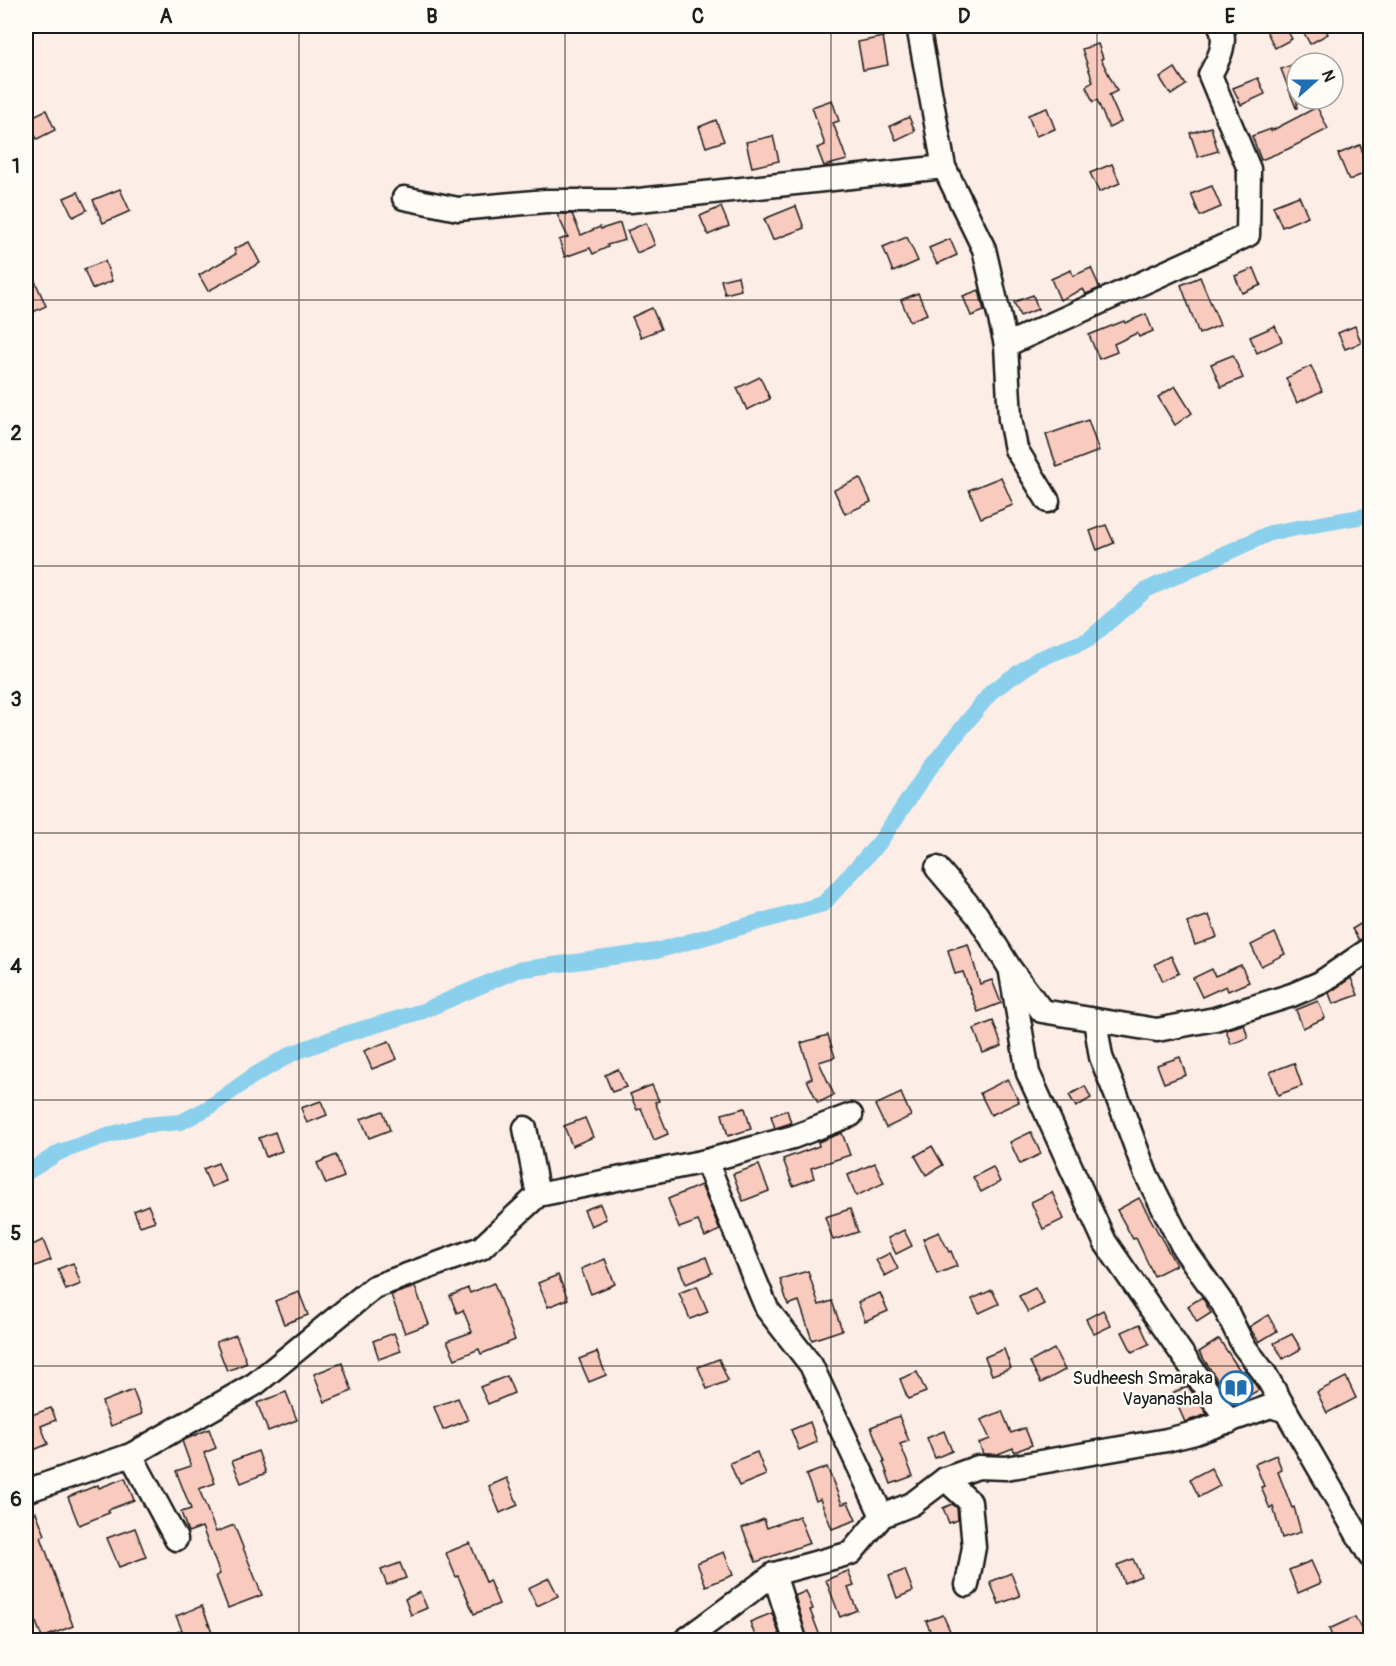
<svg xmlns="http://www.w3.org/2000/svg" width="1396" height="1666" font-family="Pangolin,sans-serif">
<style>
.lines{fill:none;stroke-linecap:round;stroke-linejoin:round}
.canal{stroke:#8ad0ec;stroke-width:16}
.building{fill:#f9cabe;stroke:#1c1c1c;stroke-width:1.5}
.minor-casing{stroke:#1c1c1c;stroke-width:27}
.minor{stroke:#fdfcf7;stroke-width:22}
.grid{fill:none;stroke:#1c1c1c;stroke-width:1.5;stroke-opacity:0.55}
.labels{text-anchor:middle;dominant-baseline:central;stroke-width:5;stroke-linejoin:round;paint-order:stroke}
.poi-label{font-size:18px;fill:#1c1c1c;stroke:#fdfcf7;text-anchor:end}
.neatline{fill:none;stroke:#1c1c1c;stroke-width:2}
.grid-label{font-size:20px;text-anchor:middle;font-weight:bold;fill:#1c1c1c}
</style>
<rect width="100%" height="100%" fill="#fcede6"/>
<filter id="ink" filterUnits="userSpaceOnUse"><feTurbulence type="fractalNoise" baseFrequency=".0167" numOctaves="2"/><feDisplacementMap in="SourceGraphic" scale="12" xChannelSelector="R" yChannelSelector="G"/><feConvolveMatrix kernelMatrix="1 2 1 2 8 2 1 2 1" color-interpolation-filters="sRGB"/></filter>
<g filter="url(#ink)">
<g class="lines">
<path class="canal" d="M26,1173L60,1152L102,1137L145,1125L181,1122L208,1108L253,1076L293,1053L342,1035L423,1011L517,970L656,951L823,904L879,843L929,769L992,691L1038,659L1088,640L1146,590L1270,533L1370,515"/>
</g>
<g class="building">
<path d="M1264,26H1285L1292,39L1275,48Z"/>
<path d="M1312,26H1324L1328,34L1310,44L1303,31Z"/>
<path d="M883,37L888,65L863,70L858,42Z"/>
<path d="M1098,44L1103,58L1101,59L1117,91L1109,95L1121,122L1109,128L1097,100L1093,102L1086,86L1093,82L1082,49Z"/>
<path d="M1297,63V108H1296L1281,69Z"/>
<path d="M1175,68L1186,85L1171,95L1160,78Z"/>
<path d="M1258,78L1265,94L1241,105L1233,88Z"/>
<path d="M832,100L839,121L833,123L847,160L824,166L817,148L825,145L812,107Z"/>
<path d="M1317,107L1328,129L1288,149L1261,160L1252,136L1271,129V131Z"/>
<path d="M1047,108L1055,129L1036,136L1028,115Z"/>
<path d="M46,110L55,130L37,139L27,119Z"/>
<path d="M909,117L915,131L896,140L890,126Z"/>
<path d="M716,120L724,141L706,147L699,127Z"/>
<path d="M1211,127L1218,151L1198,157L1190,133Z"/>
<path d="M773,136L779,161L752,167L746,142Z"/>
<path d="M1360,145L1370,171L1349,180L1338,154Z"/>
<path d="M1112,164L1120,183L1099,192L1090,173Z"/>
<path d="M1212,186L1221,207L1200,216L1191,194Z"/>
<path d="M120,189L130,211L103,223L93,200Z"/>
<path d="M78,192L87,210L73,217L64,198Z"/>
<path d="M1299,196L1308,216L1282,227L1273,206Z"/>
<path d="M796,206L804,228L773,240L764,219Z"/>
<path d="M721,207L729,226L708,235L700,216Z"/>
<path d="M557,214H572L581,235L600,227L601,229L620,223L625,240L607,245L608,247L593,254L590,248L565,257L559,240L568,237Z"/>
<path d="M646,223L655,245L637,253L627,231Z"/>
<path d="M907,237L918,261L893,272L883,247Z"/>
<path d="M950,239L957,255L937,264L929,248Z"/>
<path d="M249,242L260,263L208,291L199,275L236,254L234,249Z"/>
<path d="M105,261L112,281L92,289L84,269Z"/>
<path d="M1091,268L1100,288L1086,294L1083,289L1060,300L1051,279L1071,270L1073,276Z"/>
<path d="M1254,268L1261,285L1242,293L1235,276Z"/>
<path d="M738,276L741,290L725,294L721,280Z"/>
<path d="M1200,277L1220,325L1199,334L1181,285Z"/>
<path d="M35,281L46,306L29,314L26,305V285Z"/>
<path d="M979,290L984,311L971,316L963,296Z"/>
<path d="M918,293L927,314L910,321L901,300Z"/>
<path d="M1033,295L1038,309L1020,316L1014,302Z"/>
<path d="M652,308L661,329L641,337L632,317Z"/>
<path d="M1146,314L1153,331L1139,337L1137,333L1114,344L1117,352L1099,359L1089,335L1124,321L1125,323Z"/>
<path d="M1275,326L1282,341L1257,353L1250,337Z"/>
<path d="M1355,326L1361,343L1345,349L1338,333Z"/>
<path d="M1233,355L1243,378L1221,387L1211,364Z"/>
<path d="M1311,366L1322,391L1297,403L1286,378Z"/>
<path d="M760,377L770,399L747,410L737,388Z"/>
<path d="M1175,386L1192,413L1175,425L1158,397Z"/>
<path d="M1088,420L1099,451L1057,467L1046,435Z"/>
<path d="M1001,477L1013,505L981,518L969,490Z"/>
<path d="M860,478L871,502L845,514L834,490Z"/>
<path d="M1106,525L1114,543L1097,550L1090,531Z"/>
<path d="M1209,915L1217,937L1195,945L1187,923Z"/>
<path d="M1367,920L1371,927V936L1359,940L1352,929Z"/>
<path d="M1275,933L1285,954L1261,966L1251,945Z"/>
<path d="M968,944L980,984L992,980L1001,1003L978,1012L963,972L955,974L948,950Z"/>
<path d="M1171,956L1179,973L1163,981L1155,964Z"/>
<path d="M1241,965L1249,982L1228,991L1226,986L1202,997L1193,978L1212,969L1215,976Z"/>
<path d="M1351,978L1358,995L1333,1004L1329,993Z"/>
<path d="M1318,1001L1325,1018L1303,1028L1296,1010Z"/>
<path d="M993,1021L1002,1046L983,1053L974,1029Z"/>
<path d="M1244,1024L1248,1038L1231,1044L1226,1030Z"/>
<path d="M828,1035L835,1057L819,1062L834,1095L818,1103L807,1080L812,1078L801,1043Z"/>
<path d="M389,1041L397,1059L372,1069L364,1051Z"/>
<path d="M1180,1057L1186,1075L1164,1083L1157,1065Z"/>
<path d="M1294,1063L1302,1086L1278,1095L1270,1072Z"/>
<path d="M618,1069L626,1087L612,1092L605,1075Z"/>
<path d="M1008,1079L1019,1102L991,1115L980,1093Z"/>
<path d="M652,1085L659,1101L655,1102L668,1134L654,1140L641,1108L637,1110L630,1094Z"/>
<path d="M1085,1086L1091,1098L1076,1107L1069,1095Z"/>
<path d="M901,1093L911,1116L886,1128L875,1105Z"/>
<path d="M321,1101L327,1115L307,1123L301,1108Z"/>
<path d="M745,1108L751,1129L728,1136L722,1114Z"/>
<path d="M787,1110L791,1123L775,1128L771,1116Z"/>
<path d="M383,1111L390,1130L369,1138L361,1119Z"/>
<path d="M585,1118L593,1137L572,1146L564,1126Z"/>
<path d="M275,1132L282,1151L266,1157L259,1138Z"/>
<path d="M1031,1132L1041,1154L1020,1164L1010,1142Z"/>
<path d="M842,1133L850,1155L811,1168L814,1178L793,1186L783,1159L819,1146L818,1142Z"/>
<path d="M932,1146L943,1165L926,1175L915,1156Z"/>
<path d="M336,1155L344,1177L326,1184L317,1163Z"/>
<path d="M218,1163L226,1181L211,1187L203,1169Z"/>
<path d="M875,1163L884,1183L856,1196L848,1175Z"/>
<path d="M759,1165L769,1191L743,1201L733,1174Z"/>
<path d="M993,1167L1000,1182L981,1192L973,1177Z"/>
<path d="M701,1185L720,1230L705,1237L698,1221L679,1228L668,1199Z"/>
<path d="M1052,1192L1064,1219L1043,1229L1031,1202Z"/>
<path d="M1139,1198L1176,1265L1154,1276L1136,1238L1133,1239L1117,1210Z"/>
<path d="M600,1204L606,1219L591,1226L584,1210Z"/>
<path d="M148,1205L155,1221L140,1226L134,1211Z"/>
<path d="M850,1209L858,1232L833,1240L825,1217Z"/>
<path d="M904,1230L912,1246L896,1254L888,1238Z"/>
<path d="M939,1232L949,1252L951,1251L957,1266L937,1274L923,1239Z"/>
<path d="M43,1240L51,1260L30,1268L26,1256V1248Z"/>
<path d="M890,1253L898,1269L885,1276L876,1260Z"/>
<path d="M706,1257L712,1273L686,1284L679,1267Z"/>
<path d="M605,1259L615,1284L591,1294L581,1269Z"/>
<path d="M73,1263L81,1284L66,1290L58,1269Z"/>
<path d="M808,1271L819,1305L832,1301L842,1330L812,1340L799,1301L788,1305L780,1279Z"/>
<path d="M558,1275L568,1299L548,1307L538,1283Z"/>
<path d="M494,1283L515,1340L481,1354L479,1349L455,1359L447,1341L472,1332L463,1310L457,1313L450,1296L468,1288L470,1293Z"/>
<path d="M697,1286L708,1312L690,1319L679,1293Z"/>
<path d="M415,1287L429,1324L405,1333L391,1295Z"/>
<path d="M1035,1288L1044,1304L1028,1312L1019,1296Z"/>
<path d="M992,1290L999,1304L979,1313L972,1299Z"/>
<path d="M299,1292L308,1315L284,1324L275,1301Z"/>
<path d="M880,1293L888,1311L865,1321L858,1302Z"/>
<path d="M1202,1297L1211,1313L1197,1322L1188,1306Z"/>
<path d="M1103,1310L1111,1326L1094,1334L1086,1319Z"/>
<path d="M1268,1315L1277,1331L1259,1342L1249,1327Z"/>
<path d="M1140,1324L1149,1344L1132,1352L1122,1332Z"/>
<path d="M394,1333L401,1351L379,1359L373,1341Z"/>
<path d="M1292,1334L1301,1349L1283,1359L1274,1343Z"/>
<path d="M236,1335L247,1363L227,1371L216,1342Z"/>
<path d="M1219,1339L1241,1372L1245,1370L1259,1390L1233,1404L1199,1352Z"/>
<path d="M1004,1349L1011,1368L992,1375L985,1357Z"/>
<path d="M1054,1349L1065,1370L1041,1383L1030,1362Z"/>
<path d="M597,1352L606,1375L589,1382L579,1359Z"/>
<path d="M719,1359L728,1381L707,1389L698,1367Z"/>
<path d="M342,1363L352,1391L325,1402L314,1374Z"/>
<path d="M917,1372L926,1392L908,1399L900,1379Z"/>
<path d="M507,1376L514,1393L488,1404L480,1387Z"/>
<path d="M1346,1377L1356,1398L1327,1413L1317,1392Z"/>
<path d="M1188,1386L1207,1414L1185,1422L1172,1393Z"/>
<path d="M133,1390L142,1414L111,1426L102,1402Z"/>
<path d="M286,1392L297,1420L268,1431L257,1403Z"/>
<path d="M458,1398L468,1420L443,1430L434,1407Z"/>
<path d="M51,1408L56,1420L41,1426L48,1444L29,1452L26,1445V1417Z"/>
<path d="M1002,1411L1011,1433L1025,1428L1032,1445L1014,1452L1013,1448L998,1454H983L979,1443L990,1439L981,1420Z"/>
<path d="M899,1416L909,1441L900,1444L913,1476L891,1484L883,1462H885L871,1427Z"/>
<path d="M810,1422L817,1442L799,1450L791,1430Z"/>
<path d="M209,1429L216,1448L204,1453L215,1483L199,1489L216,1532L234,1525L262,1595L228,1608L216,1576L220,1574L202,1527L188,1532L181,1512L191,1509L176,1471L191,1466L182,1441Z"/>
<path d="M944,1431L952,1451L935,1458L927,1438Z"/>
<path d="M258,1451L266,1473L241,1483L232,1461Z"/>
<path d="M757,1452L766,1475L739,1486L730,1463Z"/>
<path d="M1276,1455L1282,1470L1278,1472L1292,1508L1294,1507L1301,1532L1282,1538L1273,1507L1270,1509L1261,1487L1264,1486L1255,1464Z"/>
<path d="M827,1467L842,1504L848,1502L856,1520L832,1529L820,1499L816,1501L806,1475Z"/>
<path d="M1211,1468L1220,1486L1199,1497L1190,1479Z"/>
<path d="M125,1478L134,1500L108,1510L109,1513L79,1525L68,1497L98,1485L99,1488Z"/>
<path d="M507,1478L518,1505L500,1513L489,1486Z"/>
<path d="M952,1504L957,1508L958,1520L949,1523L943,1508Z"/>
<path d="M36,1512L45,1535L41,1537L73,1626L42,1638L26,1595V1516Z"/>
<path d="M799,1516L810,1543L756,1562L742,1528L764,1519L767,1528Z"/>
<path d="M135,1528L146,1557L119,1567L107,1538Z"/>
<path d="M470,1543L486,1582L489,1580L499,1604L474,1614L458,1576L456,1577L446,1553Z"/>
<path d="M724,1552L733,1575L706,1586L697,1563Z"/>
<path d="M1133,1559L1141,1576L1124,1583L1117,1565Z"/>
<path d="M1311,1561L1321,1583L1298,1593L1289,1570Z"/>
<path d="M400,1563L406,1578L387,1585L381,1570Z"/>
<path d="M905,1570L913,1591L897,1598L889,1576Z"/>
<path d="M848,1571L854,1586L848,1588L857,1610L840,1617L826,1580Z"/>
<path d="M1011,1573L1020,1596L999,1604L990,1582Z"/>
<path d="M549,1578L558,1596L537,1606L528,1588Z"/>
<path d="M806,1591L813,1609L810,1610L822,1641H808L795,1596Z"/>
<path d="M420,1592L427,1608L411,1615L405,1599Z"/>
<path d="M202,1606L214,1637L206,1641H156L182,1630L176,1616Z"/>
<path d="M772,1613L780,1636L768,1641H757L750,1622Z"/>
<path d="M943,1615L951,1633L934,1640L926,1621Z"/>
<path d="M1355,1617L1365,1636L1355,1641H1334L1329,1629Z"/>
</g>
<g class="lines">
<defs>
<g id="minor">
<path d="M918,26L944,167L984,249L1006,345L1010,419L1016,449L1048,501"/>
<path d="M404,198L458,209L546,201H630L944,167"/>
<path d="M1006,345L1248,235L1249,169L1210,75C1218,60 1228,43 1220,26"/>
<path d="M937,868L977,915L1011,970L1042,1011L1157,1030L1215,1019L1292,995L1320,983L1370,949"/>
<path d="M1011,973L1028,1073L1105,1242L1229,1422"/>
<path d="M1095,1020L1101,1057L1123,1112L1145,1172L1184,1249L1223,1304L1243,1345L1265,1374L1286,1411"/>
<path d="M525,1128L538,1195"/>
<path d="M706,1161L767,1309L811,1365L882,1516"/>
<path d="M131,1455L176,1539"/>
<path d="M945,1479L970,1502L974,1547L967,1585"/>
<path d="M26,1491L131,1455L255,1384L374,1287L481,1248L538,1195L706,1161L793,1137L851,1115"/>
<path d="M774,1574L795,1640"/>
<path d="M685,1640L774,1574L851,1553L882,1516L912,1504L945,1479L978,1467L1006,1468L1167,1440L1195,1433L1271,1406L1286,1411L1370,1556"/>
</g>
</defs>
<use href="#minor" class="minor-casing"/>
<use href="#minor" class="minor"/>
</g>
</g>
<path class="grid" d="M299,26V1640M565,26V1640M831,26V1640M1097,26V1640M26,300H1370M26,566H1370M26,833H1370M26,1100H1370M26,1366H1370"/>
<defs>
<symbol id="library-ring" viewBox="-11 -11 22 22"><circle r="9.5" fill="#fdfcf7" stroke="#1f6fb2" stroke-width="1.5"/><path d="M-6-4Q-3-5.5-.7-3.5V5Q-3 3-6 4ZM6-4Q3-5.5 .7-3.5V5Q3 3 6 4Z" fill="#1f6fb2"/></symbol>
</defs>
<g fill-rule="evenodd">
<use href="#library-ring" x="1217" y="1369" width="38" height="38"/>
</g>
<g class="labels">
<g class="poi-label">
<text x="1213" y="1378">Sudheesh Smaraka<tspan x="1213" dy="21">Vayanashala</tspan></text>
</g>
</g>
<rect width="1396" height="1666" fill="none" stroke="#fdfcf7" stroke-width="66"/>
<g transform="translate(1315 81) rotate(69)"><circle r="28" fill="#fdfcf7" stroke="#a3a29f" stroke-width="1.5"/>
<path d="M0-4.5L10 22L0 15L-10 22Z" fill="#1f6fb2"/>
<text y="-9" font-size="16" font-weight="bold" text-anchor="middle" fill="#1c1c1c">N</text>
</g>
<rect x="33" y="33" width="1330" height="1600" class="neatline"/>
<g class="grid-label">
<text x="166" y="23">A</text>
<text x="432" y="23">B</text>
<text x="698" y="23">C</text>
<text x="964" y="23">D</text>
<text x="1230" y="23">E</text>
<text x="16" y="173">1</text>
<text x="16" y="440">2</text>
<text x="16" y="706">3</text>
<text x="16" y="973">4</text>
<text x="16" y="1240">5</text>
<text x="16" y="1506">6</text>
</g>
</svg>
